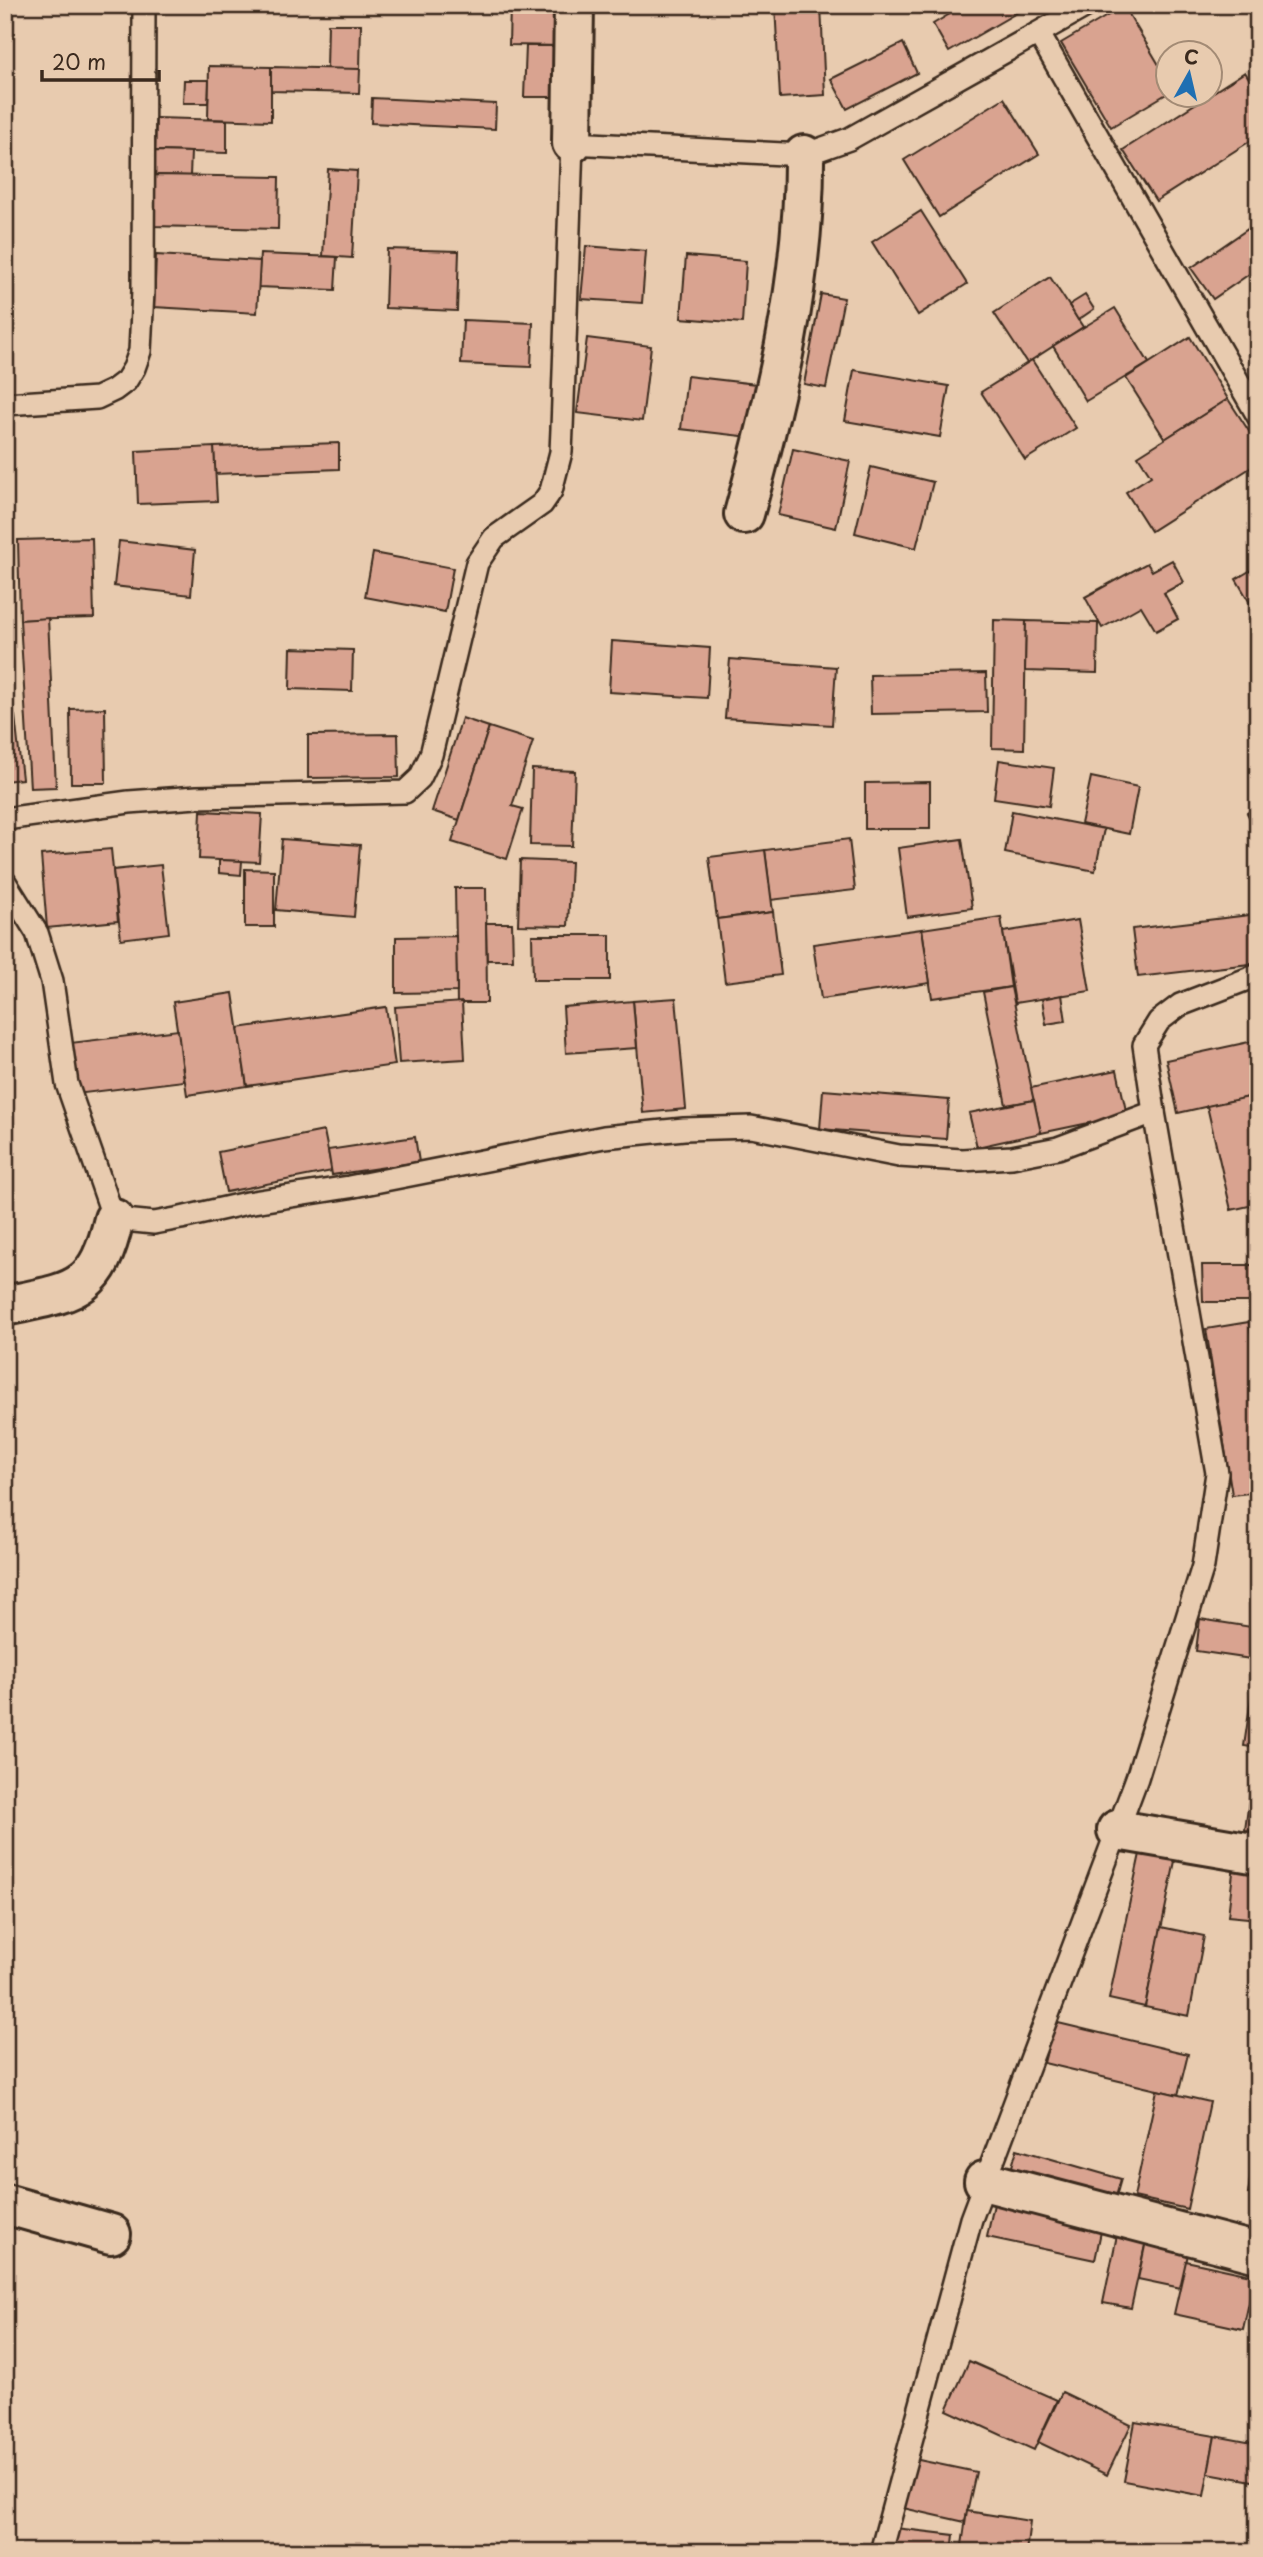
<svg xmlns="http://www.w3.org/2000/svg" width="1263" height="2557" font-family="'Playpen Sans',sans-serif">
<style>
.building{fill:#d9a390;stroke:#3b2a1e;stroke-width:2}
.lines{fill:none;stroke-linecap:round;stroke-linejoin:round}
.lane-casing{stroke:#3b2a1e;stroke-width:26}
.street-casing{stroke:#3b2a1e;stroke-width:44}
.lane{stroke:#e8cbaf;stroke-width:21}
.street{stroke:#e8cbaf;stroke-width:38}
</style>
<rect width="100%" height="100%" fill="#e8cbaf"/>
<filter id="ink" filterUnits="userSpaceOnUse"><feTurbulence type="fractalNoise" baseFrequency=".0143" numOctaves="2"/><feDisplacementMap in="SourceGraphic" scale="14" xChannelSelector="R" yChannelSelector="G"/><feConvolveMatrix kernelMatrix="1 2 1 2 8 2 1 2 1" color-interpolation-filters="sRGB"/></filter>
<g filter="url(#ink)">
<g class="building">
<path d="M510,5H562L561,46L509,45Z"/>
<path d="M775,5H821L825,95L780,98Z"/>
<path d="M965,5H1030L949,52L933,24Z"/>
<path d="M1124,6L1168,80V93L1111,127L1061,43Z"/>
<path d="M328,24H361L360,69H327Z"/>
<path d="M903,43L917,73L847,109L831,79Z"/>
<path d="M526,46H561L560,97H524Z"/>
<path d="M209,66L271,67V121L208,119Z"/>
<path d="M271,67L360,69L359,93L271,91Z"/>
<path d="M1245,72L1258,93V136L1156,201L1123,150Z"/>
<path d="M184,80H209L208,103H183Z"/>
<path d="M372,98L496,104L495,129L371,123Z"/>
<path d="M1004,98L1039,154L939,217L904,160Z"/>
<path d="M156,118L227,120V153L155,151Z"/>
<path d="M155,151L191,152L190,176L155,175Z"/>
<path d="M328,169L357,171L352,258L323,256Z"/>
<path d="M155,175L279,177L278,229L154,226Z"/>
<path d="M921,211L967,284L918,315L872,242Z"/>
<path d="M1258,222V268L1213,299L1191,268Z"/>
<path d="M586,246L646,251L642,303L581,299Z"/>
<path d="M387,249L459,251L457,311L385,308Z"/>
<path d="M260,254L337,257L335,290L258,287Z"/>
<path d="M156,255L260,261L257,313L154,307Z"/>
<path d="M686,256L746,261L742,323L681,318Z"/>
<path d="M1050,277L1083,327L1027,363L994,313Z"/>
<path d="M821,294L844,298L826,388L804,384Z"/>
<path d="M1085,295L1094,309L1078,320L1069,305Z"/>
<path d="M1115,308L1149,363L1086,401L1053,346Z"/>
<path d="M463,320L533,323L531,367L461,364Z"/>
<path d="M1190,337L1228,399L1165,439L1126,378Z"/>
<path d="M587,338L651,346L642,421L577,413Z"/>
<path d="M1032,360L1076,428L1025,460L981,392Z"/>
<path d="M854,370L949,386L940,437L845,421Z"/>
<path d="M687,376L756,384L750,437L681,429Z"/>
<path d="M1228,399L1258,445V463L1151,531L1126,492L1151,476L1138,456Z"/>
<path d="M339,443V469L215,474L214,447Z"/>
<path d="M214,447L217,501L138,504L136,451Z"/>
<path d="M793,449L850,461L836,528L778,515Z"/>
<path d="M871,467L933,482L916,548L855,533Z"/>
<path d="M92,538L94,618L20,620L18,540Z"/>
<path d="M119,541L195,550L191,595L114,586Z"/>
<path d="M373,553L453,568L445,612L365,597Z"/>
<path d="M1172,560L1184,582L1164,593L1178,619L1156,631L1141,606L1102,628L1085,597L1147,563L1152,571Z"/>
<path d="M1258,566V612L1256,613L1236,579Z"/>
<path d="M48,618L56,787L30,788L20,620Z"/>
<path d="M994,620L1026,621L1024,749L992,748Z"/>
<path d="M1026,621L1098,623L1097,673L1025,671Z"/>
<path d="M612,641L710,648L707,698L609,692Z"/>
<path d="M291,648L353,650L352,691L290,689Z"/>
<path d="M730,659L836,667L832,725L725,718Z"/>
<path d="M986,673L987,712L871,714L870,675Z"/>
<path d="M105,708L106,783H71L70,709Z"/>
<path d="M15,716L22,779L5,781V717Z"/>
<path d="M462,718L489,727L459,820L432,811Z"/>
<path d="M489,727L533,741L512,806L523,809L507,859L452,842Z"/>
<path d="M398,734L399,777L308,778V735Z"/>
<path d="M999,760L1054,768L1049,806L994,798Z"/>
<path d="M532,769L575,771L572,846L530,845Z"/>
<path d="M1091,777L1138,787L1129,834L1081,824Z"/>
<path d="M930,782V829H865V783Z"/>
<path d="M1258,807V834L1247,813Z"/>
<path d="M201,811L262,814L259,862L199,859Z"/>
<path d="M1012,811L1104,829L1095,871L1005,853Z"/>
<path d="M282,839L360,845L354,917L276,910Z"/>
<path d="M849,839L855,890L771,900L765,850Z"/>
<path d="M962,839L972,908L907,917L898,848Z"/>
<path d="M111,849L118,921L47,928L41,855Z"/>
<path d="M765,850L773,912L717,919L709,857Z"/>
<path d="M219,860L242,861L241,875L219,873Z"/>
<path d="M520,860L571,862L568,926L518,925Z"/>
<path d="M161,865L169,933L121,939L113,870Z"/>
<path d="M245,869L274,870V927H245Z"/>
<path d="M455,888H486L487,1003H457Z"/>
<path d="M773,912L781,975L725,982L717,919Z"/>
<path d="M1258,914V963L1138,977L1132,929Z"/>
<path d="M1001,917L1011,987L932,998L922,929Z"/>
<path d="M1078,920L1090,991L1015,1003L1003,932Z"/>
<path d="M486,923H512L513,960H487Z"/>
<path d="M922,929L930,983L821,999L813,944Z"/>
<path d="M532,935H610V980H533Z"/>
<path d="M456,936L457,992L396,993V937Z"/>
<path d="M1011,987L1034,1100L1006,1105L983,992Z"/>
<path d="M233,993L247,1086L187,1095L173,1002Z"/>
<path d="M1062,995L1066,1021L1046,1024L1042,999Z"/>
<path d="M676,998L686,1109L643,1113L633,1001Z"/>
<path d="M633,1001L637,1048L566,1053L563,1007Z"/>
<path d="M462,1002L465,1059L399,1063L395,1007Z"/>
<path d="M386,1007L395,1065L247,1086L238,1028Z"/>
<path d="M178,1030L184,1081L76,1094L70,1043Z"/>
<path d="M1258,1040V1095L1178,1113L1166,1060Z"/>
<path d="M1117,1070L1127,1115L1041,1133L1031,1088Z"/>
<path d="M823,1090L949,1100L946,1139L820,1129Z"/>
<path d="M1258,1095V1204L1231,1210L1207,1106Z"/>
<path d="M1034,1100L1041,1133L977,1147L969,1113Z"/>
<path d="M324,1131L332,1171L226,1192L218,1152Z"/>
<path d="M415,1137L419,1162L332,1175L328,1150Z"/>
<path d="M1202,1265H1258V1302H1203Z"/>
<path d="M1249,1322L1258,1375V1492L1232,1495L1206,1329Z"/>
<path d="M1200,1619L1258,1628V1660L1196,1651Z"/>
<path d="M1253,1685L1258,1686V1748L1244,1746Z"/>
<path d="M1253,1771L1258,1772V1831L1245,1830Z"/>
<path d="M1141,1849L1176,1856L1145,2007L1109,1999Z"/>
<path d="M1234,1864L1258,1867V1919L1228,1916Z"/>
<path d="M1161,1927L1204,1936L1189,2016L1145,2007Z"/>
<path d="M1054,2022L1188,2054L1178,2095L1044,2063Z"/>
<path d="M1157,2090L1210,2102L1187,2209L1134,2197Z"/>
<path d="M1256,2136H1258V2195L1248,2194Z"/>
<path d="M1017,2149L1121,2179L1115,2200L1011,2170Z"/>
<path d="M995,2199L1103,2222L1095,2260L987,2237Z"/>
<path d="M1117,2235L1146,2241L1131,2308L1103,2303Z"/>
<path d="M1146,2241L1189,2249L1181,2288L1138,2279Z"/>
<path d="M1186,2261L1255,2276L1243,2329L1174,2314Z"/>
<path d="M969,2361L1057,2400L1034,2450L947,2410Z"/>
<path d="M1062,2392L1131,2425L1107,2475L1038,2442Z"/>
<path d="M1135,2422L1215,2436L1204,2496L1124,2481Z"/>
<path d="M1215,2436L1258,2444V2482L1208,2473Z"/>
<path d="M914,2459L976,2472L965,2522L903,2508Z"/>
<path d="M967,2511L1030,2521L1026,2552H961Z"/>
<path d="M895,2528L954,2535L952,2552H893Z"/>
</g>
<g class="lines">
<defs>
<g id="lane">
<path d="M1039,34L1258,416"/>
<path d="M5,404L97,398L114,390L126,381L134,368L140,351L143,291L144,5"/>
<path d="M5,819L129,802L197,797L405,792L420,778L431,755L477,563L494,538L542,504L551,491L561,452L562,429L572,143L804,155L849,139L1088,5"/>
<path d="M5,882L37,933L52,981L67,1084L114,1219L154,1223L181,1218L247,1203L349,1187L604,1137L684,1129L751,1127L899,1156L962,1160L1012,1157L1058,1148L1154,1112L1144,1045L1159,1021L1180,1005L1258,975"/>
<path d="M881,2552L971,2219L1137,1778L1203,1566L1217,1473L1154,1112"/>
</g>
<g id="street">
<path d="M572,143L574,5"/>
<path d="M744,514C776,398 805,277 804,155"/>
<path d="M5,1306C74,1291 97,1293 114,1219"/>
<path d="M1117,1830L1258,1854"/>
<path d="M984,2181L1258,2253"/>
<path d="M5,2204L111,2234"/>
</g>
</defs>
<use href="#lane" class="lane-casing"/>
<use href="#street" class="street-casing"/>
<use href="#lane" class="lane"/>
<use href="#street" class="street"/>
</g>
</g>
<rect width="1263" height="2557" fill="none" stroke="#e8cbaf" stroke-width="28"/>
<rect x="14" y="14" width="1235" height="2529" fill="none" stroke="#3b2a1e" stroke-width="2.5" filter="url(#ink)"/>
<g transform="translate(1189 74) rotate(8)"><circle r="33" fill="#e8cbaf" stroke="#a38b75" stroke-width="2"/>
<path d="M0-5L12 26L0 18L-12 26Z" fill="#1f6fb2"/>
<text y="-10" font-size="19" font-weight="bold" text-anchor="middle" fill="#3b2a1e">С</text>
</g>
<path d="M42 70v10h117v-10" fill="none" stroke="#3b2a1e" stroke-width="3.5"/>
<text x="52" y="70" font-size="21" fill="#3b2a1e" stroke="#e8cbaf" stroke-width="5" paint-order="stroke">20 m</text>
</svg>
